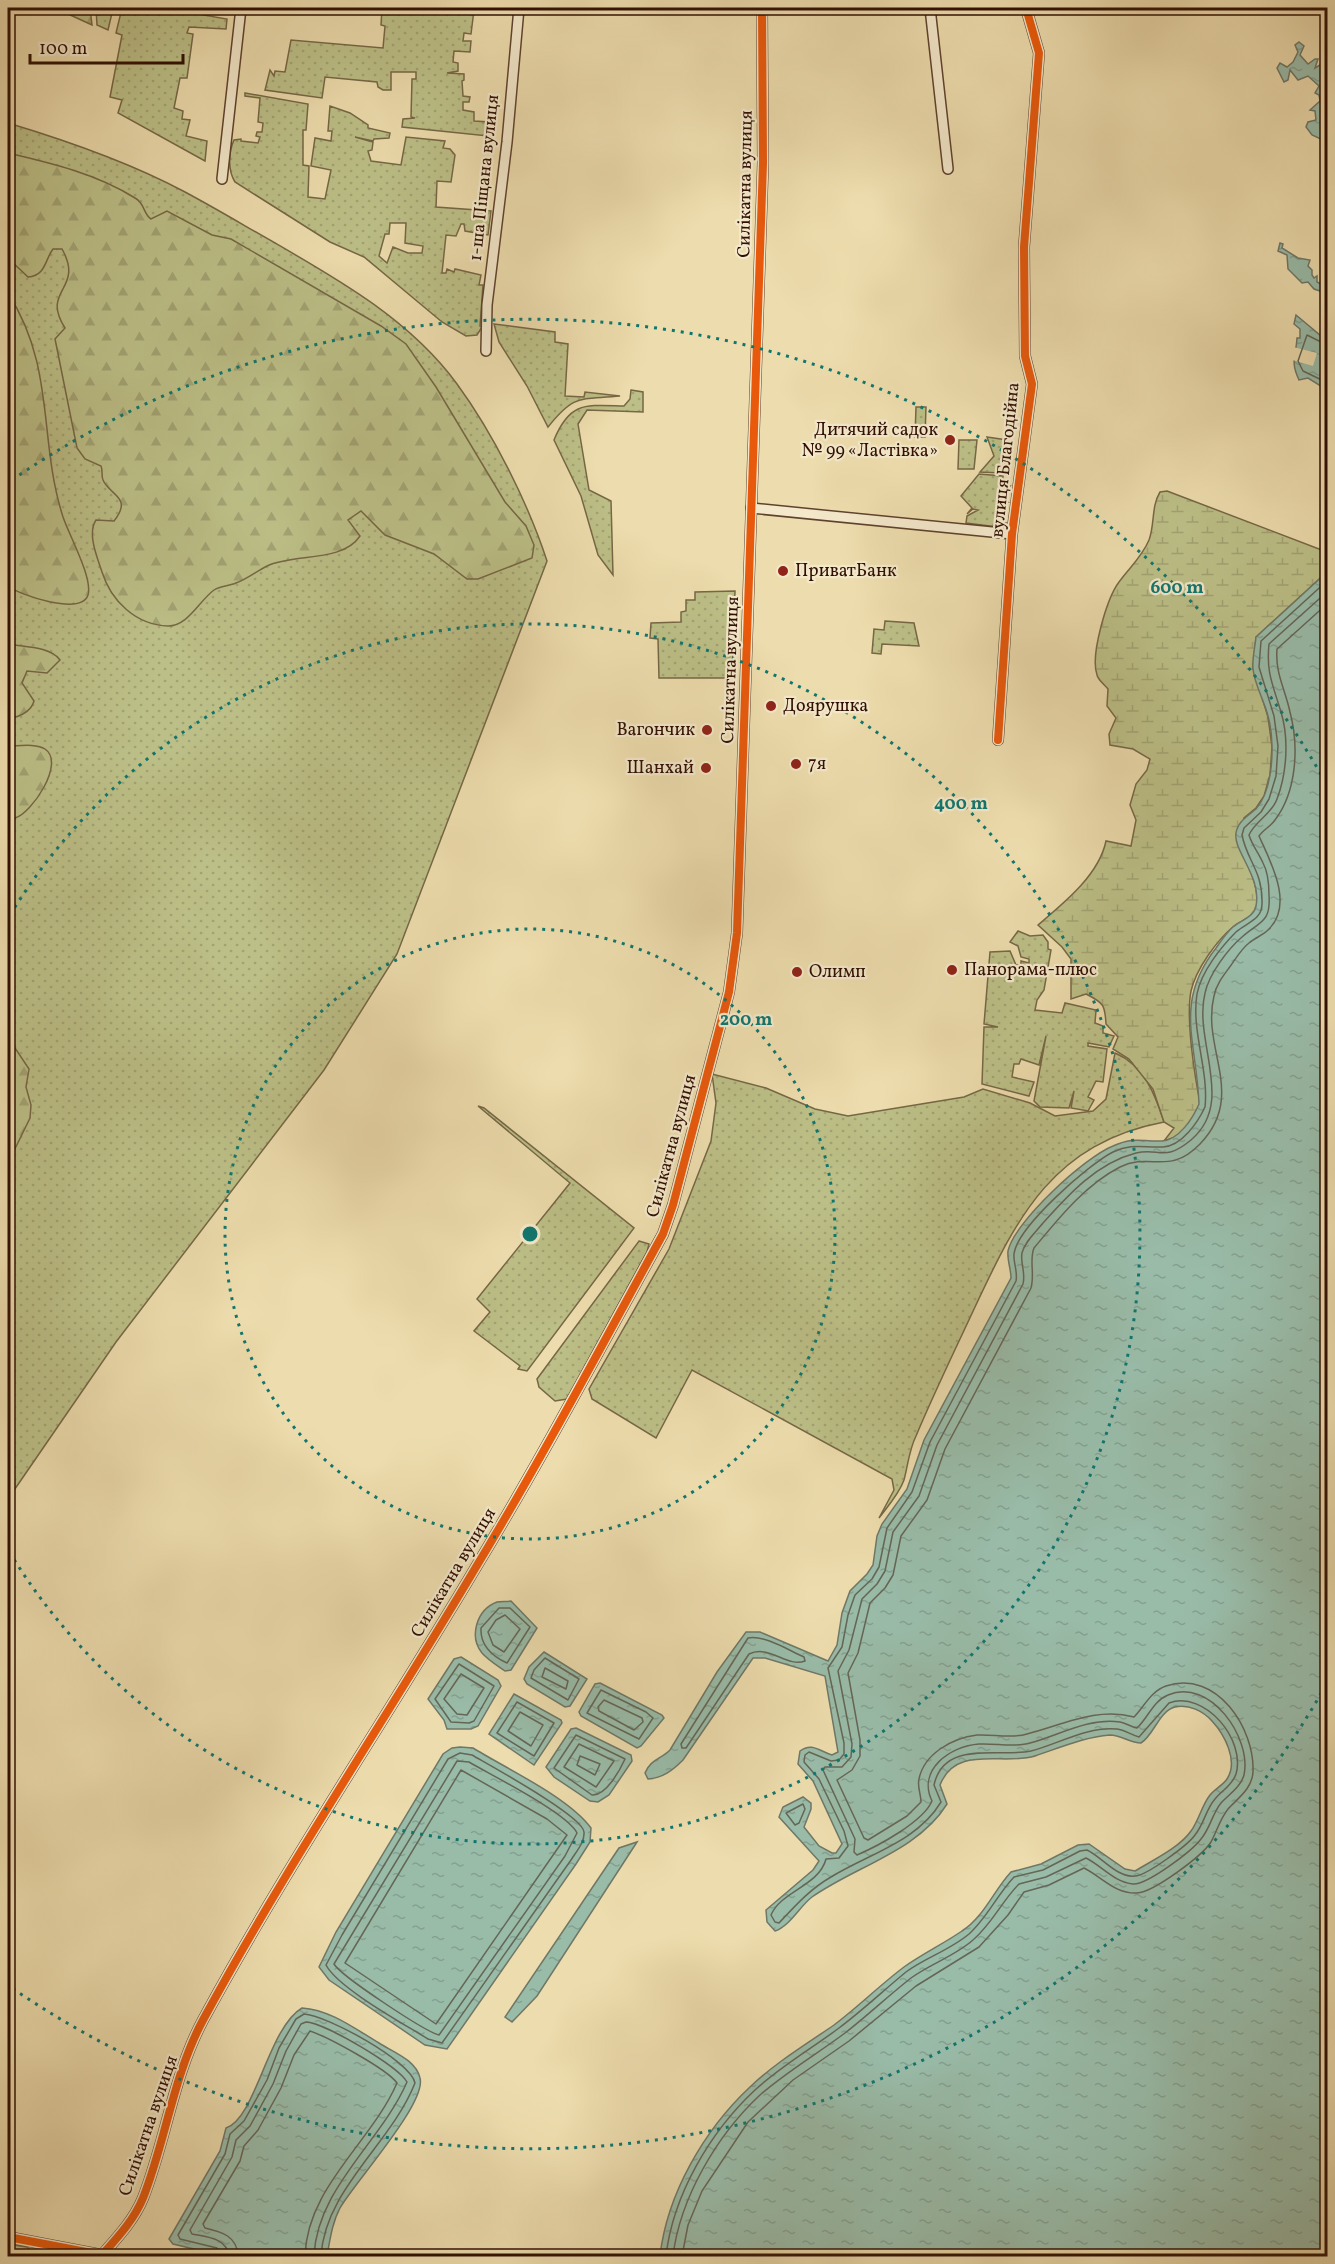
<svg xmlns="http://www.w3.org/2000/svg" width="1335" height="2264" font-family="Vollkorn,serif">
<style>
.green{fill:url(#green-dots);stroke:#766745;stroke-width:1.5;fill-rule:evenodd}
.forest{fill:url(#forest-firs);stroke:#766745;stroke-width:1.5}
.wetland{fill:url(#wetland-marsh);stroke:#766745;stroke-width:1.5}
.water{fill:url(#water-ripples);stroke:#6f7767;stroke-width:1.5}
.pier{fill:#eddcad}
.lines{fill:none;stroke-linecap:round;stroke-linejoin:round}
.shore{stroke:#646656;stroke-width:1.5}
.street-casing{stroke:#5f422e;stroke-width:12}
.street{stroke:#f3e8ca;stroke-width:9}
.cycleway-casing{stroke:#f3e8ca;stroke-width:11}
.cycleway{stroke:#e8590c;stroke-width:8}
.ring{fill:none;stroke:#0f766e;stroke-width:3;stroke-dasharray:3 6}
.poi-dot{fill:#8f2418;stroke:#f3e8ca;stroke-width:2}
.labels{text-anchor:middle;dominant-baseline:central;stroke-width:4.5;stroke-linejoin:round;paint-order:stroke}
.street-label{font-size:18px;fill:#300f03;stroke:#f3e8ca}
.poi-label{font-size:18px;fill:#300f03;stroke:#f3e8ca;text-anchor:start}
.centre{fill:#0f766e;stroke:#f3e8ca;stroke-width:3}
.ring-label{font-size:18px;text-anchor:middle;font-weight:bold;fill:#0f766e;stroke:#f3e8ca;stroke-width:4.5;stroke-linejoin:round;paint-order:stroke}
</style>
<defs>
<pattern id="green-dots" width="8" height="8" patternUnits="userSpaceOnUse" patternTransform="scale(1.5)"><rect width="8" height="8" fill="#bcbf87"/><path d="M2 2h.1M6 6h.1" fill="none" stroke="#a2a373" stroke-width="1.8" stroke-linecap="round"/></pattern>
<pattern id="forest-firs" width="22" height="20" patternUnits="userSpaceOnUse" patternTransform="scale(1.5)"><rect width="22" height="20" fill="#bcbf87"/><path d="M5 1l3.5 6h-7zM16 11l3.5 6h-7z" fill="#a2a373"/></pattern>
<pattern id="wetland-marsh" width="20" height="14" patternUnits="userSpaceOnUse" patternTransform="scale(1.5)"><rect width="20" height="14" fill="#bcbf87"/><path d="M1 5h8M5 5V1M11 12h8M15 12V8" fill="none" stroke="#a2a373"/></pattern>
<pattern id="water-ripples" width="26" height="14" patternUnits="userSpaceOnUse" patternTransform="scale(1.5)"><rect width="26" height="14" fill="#99bca9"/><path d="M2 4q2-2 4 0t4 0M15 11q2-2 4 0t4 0" fill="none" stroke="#84a090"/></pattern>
</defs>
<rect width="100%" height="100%" fill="#eddcad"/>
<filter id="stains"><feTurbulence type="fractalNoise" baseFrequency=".00333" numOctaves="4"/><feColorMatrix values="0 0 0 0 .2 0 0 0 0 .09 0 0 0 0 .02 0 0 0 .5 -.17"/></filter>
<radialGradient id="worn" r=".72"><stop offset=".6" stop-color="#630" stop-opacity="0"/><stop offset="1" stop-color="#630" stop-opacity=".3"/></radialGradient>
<g class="green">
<path d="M96,8H110L112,13L108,30L97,25Z"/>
<path d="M122,8H187L186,12L227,19L226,29L189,27L187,33L193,34L187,78H180L174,108L183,111L182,119L190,120L186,136L207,141L205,161L118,113L122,100L110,97L122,35L116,33Z"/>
<path d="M382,8H438V12L445,13L446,8L474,10L471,34L464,33L463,41H471L470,52L454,51L453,62L458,63V71L447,73L464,74V80L462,81L463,96L470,97L469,102H463V110L474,112V121L490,122L488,136L402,127L403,119L415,118L411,117L412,79H416V72H391V90H383L378,87L377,82L325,77L322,98L265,90L270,70L274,76L275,71L285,72L291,40L383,48L385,26L381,25Z"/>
<path d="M245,93L308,104L306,130H303V165L309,166L308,197L325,199L331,170L311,166L315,138L331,141L332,131H328L330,106L350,113L368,125V128L390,133L389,138L374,139L373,141L355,137L373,142L372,150L368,151L371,161L401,165L406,137L445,141L443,148L450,149L455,155L451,182L437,181L436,207L491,211L488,235L465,231L464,224H461L456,236L446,235L442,273H446L447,269L454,272L455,269L481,275L479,285H483L480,326L482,327L477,335L466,336L442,322L364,257L330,242L235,182C228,171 228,153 234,140L241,139V141L258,143L260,137L256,136L257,132H262L263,123L258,122L260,98L245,96ZM390,223H406L405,243L423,246L422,253H408L393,247L387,263L379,256L385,234H389Z"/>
<path d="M8,123C68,141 129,162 185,192C215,208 245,226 275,243C341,281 411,321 457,384C493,433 528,503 547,561L397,954L324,1070L116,1342L8,1499Z"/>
<path d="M494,324L555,332V342L568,344L565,396L584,397L585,392L620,396C580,400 575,393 548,427L527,386L499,342Z"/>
<path d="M631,390L643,392V412L587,410L578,424L589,490L611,501L613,575L598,555L581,496L554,440C570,401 586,405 624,406L630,399Z"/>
<path d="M916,407H926L925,437H915Z"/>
<path d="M987,437L1007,440V453L1011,454L1010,464L1002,463L1001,473L980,472L994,456Z"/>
<path d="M959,440H977L974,469H958Z"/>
<path d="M979,474L1003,476L1002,485L1010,486L1006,489L1005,499L1008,502L1000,501L998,521L1006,523L998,527L966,523L967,516L978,510L973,509L967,514L972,508L961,496Z"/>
<path d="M735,591L732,678H659L658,639L650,638L651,623L681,622V612L686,611V600H695V592Z"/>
<path d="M885,621L914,623L919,646L882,644L881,654L872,653L874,629L884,630Z"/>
<path d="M1018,931L1030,936L1043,935L1048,942V949L1051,950L1044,990L1037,1000L1035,1010L1062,1013L1065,1003L1096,1010L1095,1023L1103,1026V1033L1114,1036L1109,1047L1088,1043V1046L1107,1049L1103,1082L1096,1081L1088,1097L1094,1100L1088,1111L1071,1108L1074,1091L1069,1108L1040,1107L1034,1101L1046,1036L1039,1065L1021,1059L1019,1064H1014L1012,1077L1034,1082L1029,1096L982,1084L984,1027H998L984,1024L990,952L1010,951L1016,965H1021V961L1029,963V959L1021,957L1018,946L1010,942Z"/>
<path d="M1115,1053C1144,1065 1155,1094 1164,1122C1054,1143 1018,1215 975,1307C955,1350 934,1393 916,1436C909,1450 908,1465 904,1480C899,1494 888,1506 879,1518L894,1490L892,1479L692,1370L656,1438L592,1399L589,1389L669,1249L711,1141L716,1103L712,1074L766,1088L815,1109L848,1116L964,1097L983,1089L1030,1103L1055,1116L1093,1111L1106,1099Z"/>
<path d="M478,1106L484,1108L634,1228L527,1371L518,1369L520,1366L474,1331L490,1312L477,1299L570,1183Z"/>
<path d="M639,1241L649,1244L647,1252L567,1399L555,1401L539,1387L537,1379Z"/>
<path d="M8,2243L44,2248L68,2256H8Z"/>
</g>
<g class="forest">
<path d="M55,8H90L92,25Z"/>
<path d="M8,153C51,163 97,174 135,198C145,203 143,214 151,219L167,211L212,235L231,239L381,326L406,344L436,387L505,502L526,526L534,545L532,558L478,579H467L434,554L385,535L361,511L348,520L360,536C342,563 294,553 267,566C257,571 247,579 236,583C229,586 220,586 214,590C199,601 188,626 168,626C136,625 111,601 102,572C97,557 87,533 96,520L114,521C133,497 110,496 103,480C101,476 103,470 101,466L85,459L77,448L55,339L65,328C40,289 85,290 62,249H53C45,259 46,276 28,277L8,258Z"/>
<path d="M8,293C56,368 38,439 63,517C69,535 93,578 88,595C81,616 19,595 8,586Z"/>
<path d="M8,644C23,647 50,646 60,660L47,673L27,671L22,683L34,701C31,712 18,717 8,719Z"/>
<path d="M8,746C18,746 36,743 45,749C66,763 31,814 15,818L8,815Z"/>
<path d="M8,1012L15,1048L29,1069L26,1087L31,1105L30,1118L8,1163Z"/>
<path d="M13,2245L27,2247L30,2250L28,2256H8V2248Z"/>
</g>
<path class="wetland" d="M1167,491L1327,552V572L1256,637L1253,668L1268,717L1272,747L1270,775L1264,796L1256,808L1244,818L1238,845C1246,860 1266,898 1253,914C1248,919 1239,922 1234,926C1217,940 1196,969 1191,991C1185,1022 1197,1096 1206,1126L1164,1141L1174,1128L1164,1122L1153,1089L1129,1059L1113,1049L1118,1037L1106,1024C1105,1005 1104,1003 1086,994L1071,999V959L1062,947L1038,925C1064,903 1099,875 1106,841L1131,846L1136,820L1130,805L1136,784L1147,770L1150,759L1133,749L1110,745L1109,734L1116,718L1107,706L1108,689C1105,685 1098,680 1097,675C1090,655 1107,598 1119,582C1129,568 1142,557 1149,540C1155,524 1151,507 1160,492Z"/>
<g class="water">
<path d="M1299,42L1304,46L1300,55L1308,64L1315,59H1318L1315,68L1325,62L1327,64L1325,90L1327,112H1321L1327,120V135L1323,140L1312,135L1306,127L1308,122L1316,120L1315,111L1310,110L1320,101L1319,95L1315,93L1319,86L1308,76L1298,80L1290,70L1288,80L1284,82L1277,68L1280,63L1287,67L1293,62L1298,52L1295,45Z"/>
<path d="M1280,243L1283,244L1282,248L1298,258L1310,260L1308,266L1312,270V275L1314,278L1317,276V282L1327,287L1326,293L1314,289L1308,282L1302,283L1288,269L1287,255L1278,251Z"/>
<path d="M1296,315L1320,335L1327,330V390L1308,378L1299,380C1290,361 1296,357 1297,338H1300V329L1294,324Z"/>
<path d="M1327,572V2256H660C667,2194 704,2130 750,2087C775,2063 805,2045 834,2025C858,2007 880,1985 904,1967C922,1954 943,1944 962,1931C984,1917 994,1890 1011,1872L1041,1864L1078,1845L1089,1844L1125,1869L1135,1871C1153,1860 1179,1848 1191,1831C1199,1820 1202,1805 1210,1795C1215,1789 1223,1785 1227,1779C1239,1761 1224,1734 1212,1721C1203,1711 1189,1704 1175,1707C1159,1711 1154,1735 1141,1743C1130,1743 1121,1735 1110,1735C1084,1737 1059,1748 1035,1756C1003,1766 956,1744 940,1785L947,1804C918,1851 856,1866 812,1897C800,1906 790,1926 775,1931L767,1922L766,1910L813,1870L819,1861L779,1817L783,1807L803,1797L811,1803V1809L804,1827L819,1846L832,1853H836L842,1844L813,1781L798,1764L800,1751C812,1742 819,1751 832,1755L838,1752L825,1676L765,1658H753L683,1760C673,1770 663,1778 648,1779L645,1773C650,1760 661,1759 670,1750L717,1672L746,1632H760L828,1661L837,1645L842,1613L850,1591L867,1574L873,1565L877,1536L882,1524L907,1489L924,1440L1011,1278C1011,1269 1007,1260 1008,1251C1014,1222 1085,1157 1113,1146C1135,1136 1141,1142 1162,1141C1179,1140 1193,1118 1199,1104C1197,1042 1173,1003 1216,948C1221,941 1227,932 1233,927C1241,920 1254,917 1256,906C1262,877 1233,851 1236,833C1238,821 1248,816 1256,809C1264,800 1268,787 1270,775C1273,757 1273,734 1268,716C1264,700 1255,686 1253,669C1252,659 1255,647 1256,637Z"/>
<path d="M511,1601L537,1628L511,1670L505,1671C498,1666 488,1660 482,1653C469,1637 476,1610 497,1602C501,1601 507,1602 511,1601Z"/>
<path d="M544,1652L587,1679L570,1706L565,1707L527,1684L524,1679L529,1667Z"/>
<path d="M461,1657L498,1680L501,1686L478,1726L471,1729H447L444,1720L428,1699L454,1659Z"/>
<path d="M600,1683L662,1715L664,1718L641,1746L637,1748L581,1716L579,1712L595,1684Z"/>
<path d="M514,1694L561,1720L562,1723L534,1765L489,1734Z"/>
<path d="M576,1728L631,1755L632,1761L609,1795L598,1802L590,1801L554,1777L546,1767L571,1729Z"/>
<path d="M460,1747L473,1748C507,1769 568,1797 591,1828L590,1842L576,1864L447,2049L425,2045L329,1980L319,1967L336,1932L443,1754L452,1748Z"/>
<path d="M637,1842L537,1996L512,2022L505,2017L619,1848Z"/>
<path d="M302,2008C331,2010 355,2029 379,2043C393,2052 416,2060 420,2078C427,2103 354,2183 340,2208C332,2223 330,2240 327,2256H223L173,2244L169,2239L220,2151L226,2128C256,2118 268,2028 302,2008Z"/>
</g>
<path class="pier" d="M1293,347L1317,353L1313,366L1289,359Z"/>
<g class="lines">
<g class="shore">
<path d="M1328,339L1319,341L1307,335L1298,361L1303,371L1328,383"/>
<path d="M499,1608H510L530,1627L507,1663C492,1656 480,1646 481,1628Z"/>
<path d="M505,1615L520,1629L504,1652L493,1645L488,1632L496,1620Z"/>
<path d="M748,1638C765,1635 788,1650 804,1657L805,1661C787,1668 769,1644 749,1654L686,1748H682L681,1744Z"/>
<path d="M545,1658L579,1679L568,1700L531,1678L534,1670Z"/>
<path d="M459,1664L494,1686L474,1721L469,1723L451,1722L435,1699Z"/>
<path d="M545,1668L568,1681L566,1689L542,1677Z"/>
<path d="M461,1674L484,1688L467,1715L457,1714L444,1699Z"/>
<path d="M601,1690L646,1712L653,1718L639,1739L587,1713Z"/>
<path d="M604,1700L642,1718L643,1722L634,1730L599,1711L598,1707Z"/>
<path d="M517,1702L554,1723L534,1756L497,1733Z"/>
<path d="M520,1712L543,1725L531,1746L508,1731Z"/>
<path d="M576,1735L625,1759C620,1770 606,1796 592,1795L554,1768Z"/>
<path d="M579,1744L614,1761L596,1787L564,1767Z"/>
<path d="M460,1753L472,1755C489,1765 583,1816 584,1832C585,1842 576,1852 571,1860L442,2043L428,2039C404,2024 338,1988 326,1965L342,1935L448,1759Z"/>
<path d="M580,1756L600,1764L595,1775L577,1765Z"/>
<path d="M457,1761L469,1762C491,1775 567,1813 577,1833L565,1856L439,2035C424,2031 341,1976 334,1964Z"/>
<path d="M461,1770L547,1819L567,1835L436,2024L345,1963Z"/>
<path d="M803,1804L805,1809L799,1823L795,1825L786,1813Z"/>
<path d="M221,2256L217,2248L180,2239L178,2235L225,2154L230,2134L244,2121L267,2080L279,2048L296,2019L304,2014C326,2015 411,2061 415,2083C391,2144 325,2189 321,2256"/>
<path d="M229,2256C227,2238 207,2237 192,2234L190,2230L232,2157L236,2140L250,2126L273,2084L286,2051L301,2024L306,2022C325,2023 398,2066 407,2082C381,2142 317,2188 314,2256"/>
<path d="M238,2256C237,2236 222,2232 205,2228L203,2224L240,2161L244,2146L258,2130L281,2088L294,2055L310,2031C328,2037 387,2069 397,2083C371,2143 307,2187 305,2256"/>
<path d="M666,2256C673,2195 710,2132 755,2090C781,2066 811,2049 839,2028C863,2010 884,1990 906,1972C925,1958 950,1950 969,1934C987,1918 997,1895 1014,1877L1043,1870L1080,1851L1087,1850C1102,1857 1117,1878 1135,1876C1146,1876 1188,1845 1195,1835C1204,1824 1206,1809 1215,1799C1222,1790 1232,1786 1236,1774C1246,1740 1205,1690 1169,1703L1139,1737C1131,1735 1125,1730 1117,1729C1088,1726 1058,1744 1031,1751C999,1758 944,1739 934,1785L941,1802C917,1842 868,1854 831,1877C810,1889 795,1906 779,1923L775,1922L771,1915C781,1891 819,1886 826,1859L839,1858L848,1846L844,1831L819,1779L804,1762L805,1755L809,1752L831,1761L839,1760L844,1754V1743L828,1668L842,1647L848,1615L855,1595L872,1579L879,1567L887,1528L912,1492L930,1442L1016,1281C1018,1271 1013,1263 1014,1254C1017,1227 1089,1164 1113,1152C1132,1143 1144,1148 1163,1147C1182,1146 1198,1122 1205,1107C1209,1070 1191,1031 1197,994C1201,972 1221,947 1236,932C1246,923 1262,920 1262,904C1263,871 1247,861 1242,835L1244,828L1261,812L1269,799L1276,776L1278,746L1274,716L1259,667L1261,641L1328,580"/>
<path d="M673,2256C680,2198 717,2135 760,2095C786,2072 817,2054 845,2033C867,2016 888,1996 911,1978C930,1964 955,1956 973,1940C992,1924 1002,1901 1019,1884L1046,1877L1086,1858C1102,1866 1114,1882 1133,1884C1147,1885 1192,1851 1201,1839C1210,1829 1212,1814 1221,1803C1229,1794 1240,1788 1244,1775C1252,1738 1210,1677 1168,1695C1153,1701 1148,1718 1137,1728C1131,1727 1126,1723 1120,1722C1090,1717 1057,1736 1030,1743C1014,1748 996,1743 979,1744C950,1746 917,1770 932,1801C923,1822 878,1846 857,1855L854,1852L855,1839L823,1770L825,1767H842L851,1757L852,1744L838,1671L849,1650L862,1599L877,1584L885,1571L893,1532L919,1496L937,1445L1023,1284C1026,1273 1020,1263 1022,1253C1025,1241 1036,1232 1043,1223C1069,1194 1097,1163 1136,1153C1160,1147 1163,1163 1191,1140C1236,1102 1193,1042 1205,993C1209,974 1228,949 1242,937C1260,921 1271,923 1269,895C1269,885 1268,872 1263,863C1259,854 1252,845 1249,835C1255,821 1272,814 1277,799C1287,773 1289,738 1281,712C1273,685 1266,673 1269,644L1328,591"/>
<path d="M682,2256L688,2225L702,2191L748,2122L793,2080L849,2041L916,1986L979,1947L1008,1915L1024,1892L1049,1885L1084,1868C1102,1877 1115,1894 1137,1893C1154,1892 1202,1856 1211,1842C1217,1831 1220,1819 1228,1809C1238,1798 1252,1789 1253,1772C1255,1729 1217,1669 1166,1686C1151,1691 1144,1707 1134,1717C1096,1707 1063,1725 1027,1734C1011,1739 993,1734 977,1735C952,1738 924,1754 919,1779C917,1787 921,1794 921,1802L907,1816L868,1840L864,1838L837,1780L852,1770L860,1756V1740L848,1673L858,1653L870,1603L885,1588L893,1575L901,1536L927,1500L945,1449L1031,1288C1035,1274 1029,1260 1034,1248C1059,1218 1085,1185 1120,1167C1151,1152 1169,1176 1200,1144C1247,1095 1201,1049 1214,996C1216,985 1223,976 1229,968C1235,960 1241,949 1249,943C1255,938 1263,935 1268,930C1295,905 1270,861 1259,836C1263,830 1271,826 1275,820C1297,791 1299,746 1290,712C1285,689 1275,673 1277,649L1328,603"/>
</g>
<defs>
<g id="street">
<path d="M930,8L948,169"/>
<path d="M222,179L241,8"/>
<path d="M486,351L487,305L507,142L519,8"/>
<path d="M751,508L1012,534"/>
<path d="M998,740L1012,534L1032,384L1025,356L1024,247L1039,53L1026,8"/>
<path d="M8,2237L102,2255C117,2238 134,2220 143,2198C166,2140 173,2076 203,2020C287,1865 386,1719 476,1567C542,1458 602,1345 663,1234L673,1205L729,992L737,933L763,163L762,8"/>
</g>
</defs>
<use href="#street" class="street-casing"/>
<use href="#street" class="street"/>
<defs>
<g id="cycleway">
<path d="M998,740L1012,534L1032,384L1025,356L1024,247L1039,53L1026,8"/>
<path d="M8,2237L102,2255C117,2238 134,2220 143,2198C166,2140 173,2076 203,2020C287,1865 386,1719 476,1567C542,1458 602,1345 663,1234L673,1205L729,992L737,933L763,163L762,8"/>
</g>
</defs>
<use href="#cycleway" class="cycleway-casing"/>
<use href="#cycleway" class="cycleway"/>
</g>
<g class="ring">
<circle cx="530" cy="1234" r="305"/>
<path d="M10 915A610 610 0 1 1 10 1553"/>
<path d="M1326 1685A915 915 0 0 1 12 1988M12 480A915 915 0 0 1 1326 783"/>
</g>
<g class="poi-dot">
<circle cx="950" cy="440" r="6"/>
<circle cx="783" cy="571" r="6"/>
<circle cx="771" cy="706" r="6"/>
<circle cx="707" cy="730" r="6"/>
<circle cx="796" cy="764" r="6"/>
<circle cx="706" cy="768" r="6"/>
<circle cx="952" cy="970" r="6"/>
<circle cx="797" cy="972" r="6"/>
</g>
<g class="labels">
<g class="street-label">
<text transform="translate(485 178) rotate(-84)">1-ша Піщана вулиця</text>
<text transform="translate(746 184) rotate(-89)">Силікатна вулиця</text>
<text transform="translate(1006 460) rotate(-84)">вулиця Благодійна</text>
<text transform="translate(731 670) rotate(-88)">Силікатна вулиця</text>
<text transform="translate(672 1146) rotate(-75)">Силікатна вулиця</text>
<text transform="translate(454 1573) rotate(-59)">Силікатна вулиця</text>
<text transform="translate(149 2126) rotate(-71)">Силікатна вулиця</text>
</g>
<g class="poi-label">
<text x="938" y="430" text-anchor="end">Дитячий садок<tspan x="938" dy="21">№ 99 «Ластівка»</tspan></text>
<text x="795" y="571">ПриватБанк</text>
<text x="783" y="706">Доярушка</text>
<text x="695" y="730" text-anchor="end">Вагончик</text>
<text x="808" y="764">7я</text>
<text x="694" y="768" text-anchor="end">Шанхай</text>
<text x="964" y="970">Панорама-плюс</text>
<text x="809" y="972">Олимп</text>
</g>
</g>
<circle cx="530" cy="1234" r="9" class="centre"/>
<g class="ring-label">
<text x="1177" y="593">600 m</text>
<text x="961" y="809">400 m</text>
<text x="746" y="1025">200 m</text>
</g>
<rect width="1335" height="2264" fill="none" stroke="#eddcad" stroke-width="30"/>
<rect x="9" y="9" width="1317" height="2246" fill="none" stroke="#300f03" stroke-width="3"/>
<rect x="15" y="15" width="1305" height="2234" fill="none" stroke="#300f03" stroke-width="1.5"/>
<path d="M30 54v9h153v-9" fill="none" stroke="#300f03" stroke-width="3"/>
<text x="39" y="54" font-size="18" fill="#300f03" stroke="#f3e8ca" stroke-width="4.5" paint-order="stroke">100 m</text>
<rect width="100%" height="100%" filter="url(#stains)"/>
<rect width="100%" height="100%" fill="url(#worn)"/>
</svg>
